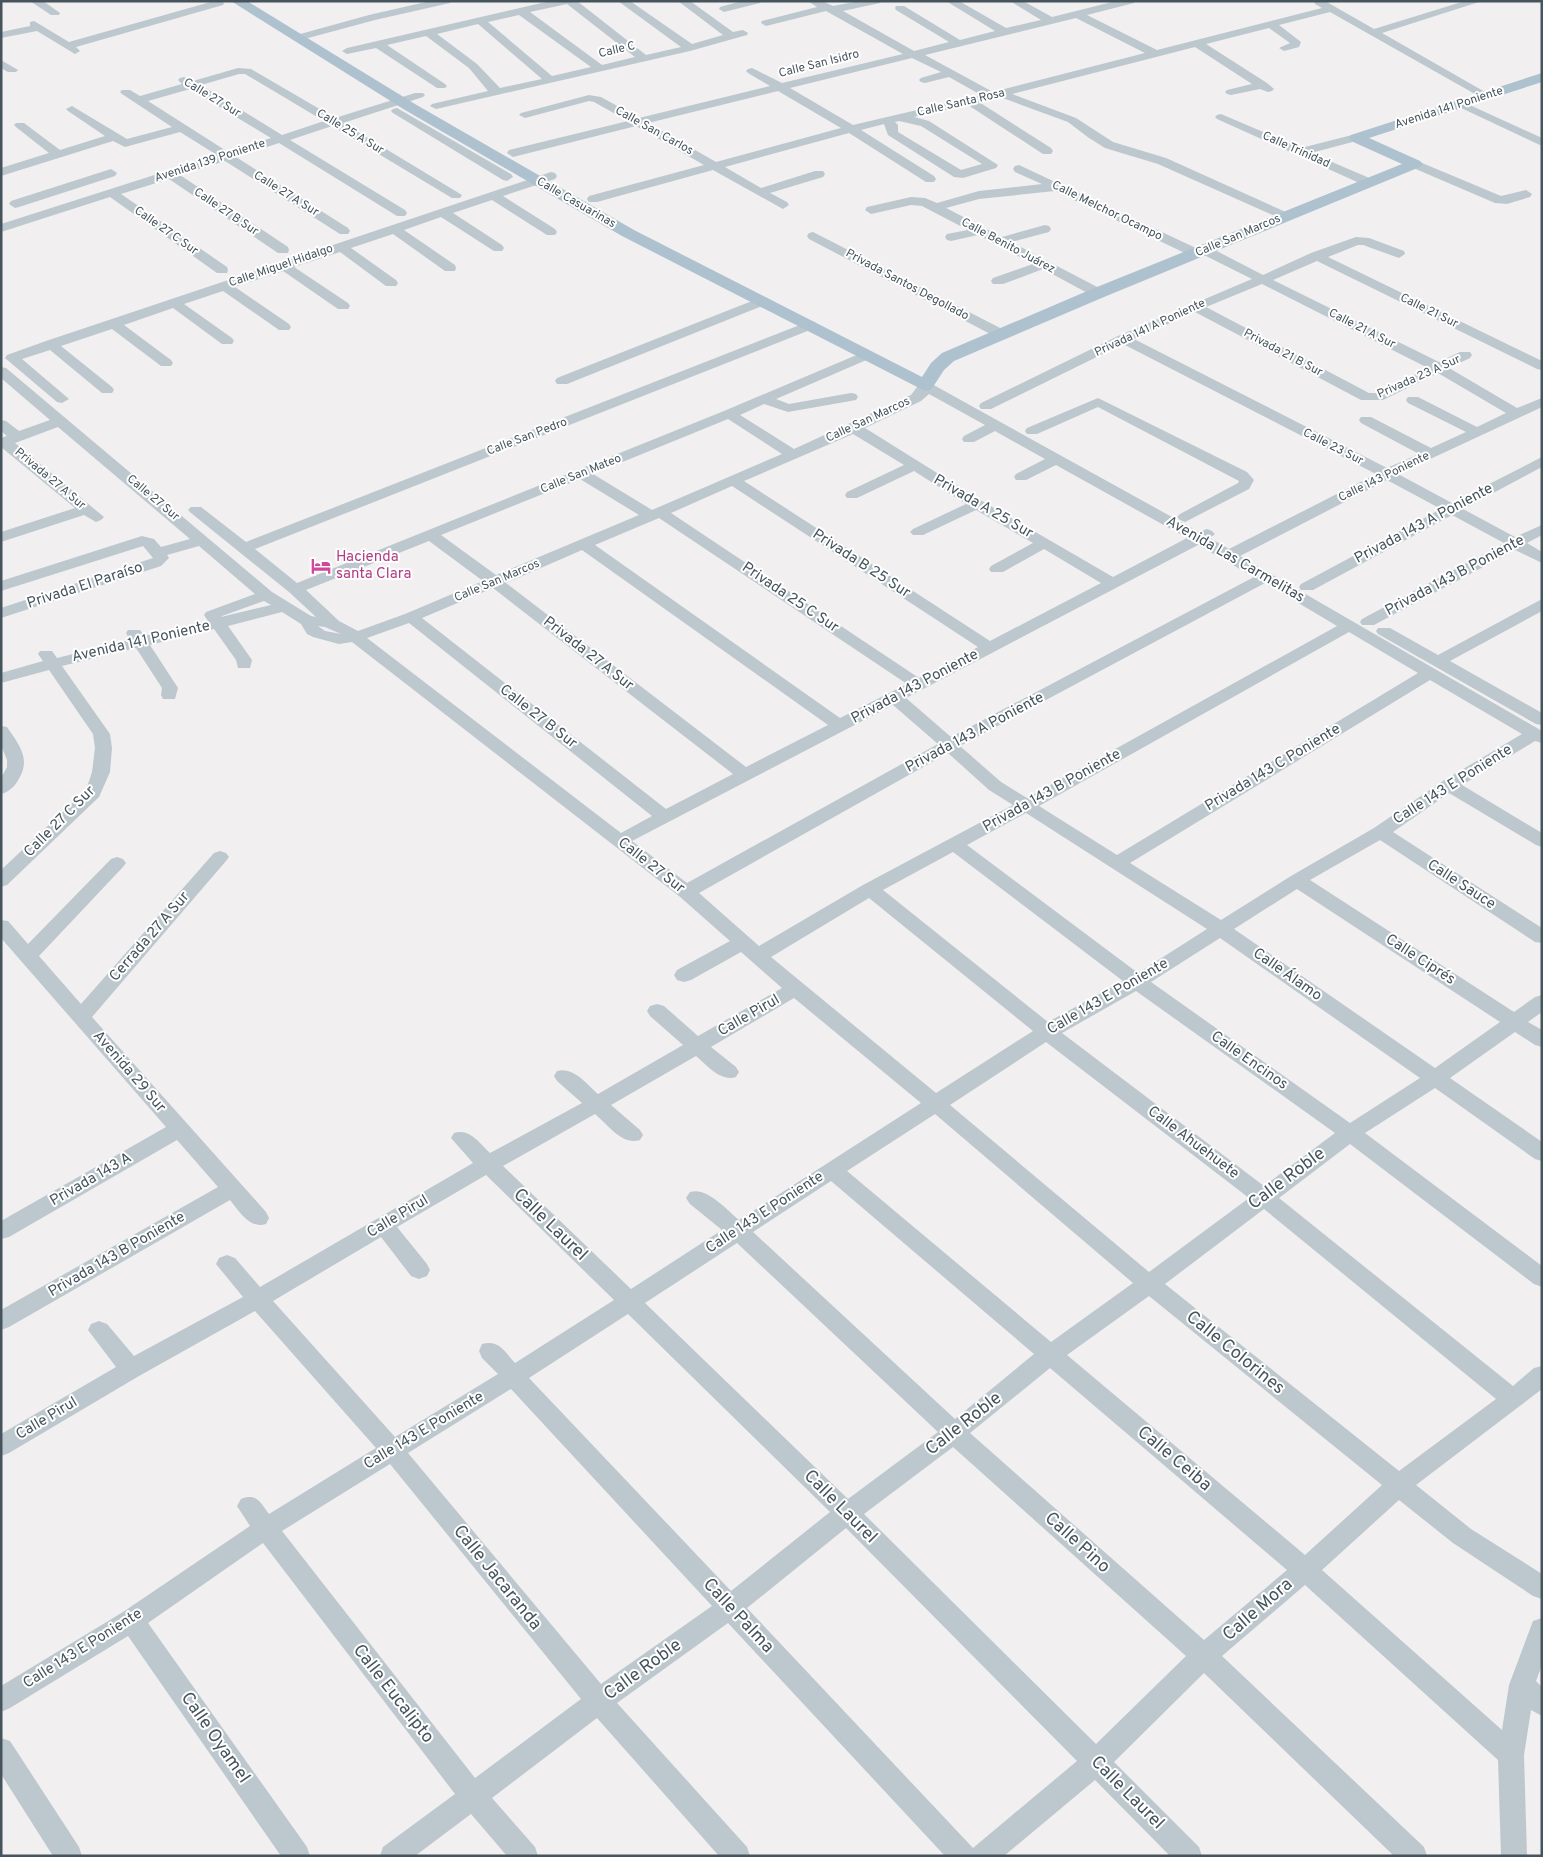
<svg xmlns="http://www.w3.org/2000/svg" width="1543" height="1857" font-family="Overpass,sans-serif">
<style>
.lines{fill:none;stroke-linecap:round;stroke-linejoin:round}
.minor{fill:#bcc8ce;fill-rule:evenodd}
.major{fill:#aec1ce;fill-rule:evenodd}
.labels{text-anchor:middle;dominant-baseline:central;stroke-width:4;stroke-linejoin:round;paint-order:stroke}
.far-street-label{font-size:12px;fill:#46545d;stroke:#fff}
.street-label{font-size:15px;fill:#46545d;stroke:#fff}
.hotel-label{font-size:15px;fill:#b23c85;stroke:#fff;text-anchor:start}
.near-street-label{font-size:18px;fill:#46545d;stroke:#fff}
</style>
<rect width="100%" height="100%" fill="#f1efef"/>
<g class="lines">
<g class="minor">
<path d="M30,1H43L60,13L59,15H51Z"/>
<path d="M214,1H223L224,3L223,5L76,47L80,51L75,54L37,31L1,38V32L30,26V22L34,21L69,42Z"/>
<path d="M430,1H451L450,3L375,20L297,41L292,38L293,36L369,15Z"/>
<path d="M550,1H577L646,55L681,47L618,1H630L692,44L723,35L678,1H690L733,32L743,30L748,33L747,35L690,51L436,109L430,106L432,104L488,91L469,68L426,36L387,45L445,84L447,86L445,88H437L376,48L347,54L342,51L347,48ZM567,4L635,57L602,65L530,12ZM519,15L591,67L552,76L488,22ZM478,24L542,79L500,88L477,64L437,34Z"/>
<path d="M742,1H761L760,3L724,12L719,9L720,7Z"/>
<path d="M808,1H822L833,6L859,1H881L880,3L843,11L914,51L949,42L896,10L895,8L896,6H904L960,40L995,31L946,1H959L1006,28L1041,20L1010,1H1023L1052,17L1116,1H1135L1134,3L1087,15L1157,50L1322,8L1315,4L1314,1H1325L1374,29L1465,1H1482L1382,33L1492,96L1490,98H1482L1330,12L1279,25L1301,42L1299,47L1284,51L1279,48L1290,43L1269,28L1206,44L1267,83L1274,89L1272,91L1268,92L1260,89L1231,95L1227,94L1225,92L1227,90L1252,84L1195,47L1012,94L1076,118L1113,142L1166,158L1288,213L1290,216L1284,220L1158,164L1105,148L1089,138L1068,122L1000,97L979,102L1051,148L1053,151L1051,154H1043L968,105L914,117L929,121L998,165L996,168L963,178L954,177L888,135L884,124L861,130L934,176L936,179L934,182H926L849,133L725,167L761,188L815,171H823L825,174L823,177L770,193L787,202L789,205L783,209L713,170L597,202H589L587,199L589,196L704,165L636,126L513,157L507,153L509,150L628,121L594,102L589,101L525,118L519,115L521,113L589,95L601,97L639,118L770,86L748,73L746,71L748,69L752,68L782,83L903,54L826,11L766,26L761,23L762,21L817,7ZM1076,18L1145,53L993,92L925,55ZM912,58L941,72L921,78L919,80L921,82L925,83L949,77L981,95L853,125L790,88ZM778,91L841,128L716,162L648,123ZM899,121L921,126L982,164L961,170L898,132V125L895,122Z"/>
<path d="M1,60L18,70L16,72H8L1,68Z"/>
<path d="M238,68L251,69L335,118L415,93H423L425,95L423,97L343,123L462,195L460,198H452L332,126L290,140L405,210L407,213L405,216H397L279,143L236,157L348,228L350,231L348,234H340L225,161L180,175L288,247L289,250L288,253H278L169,179L121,194L227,267L228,270L227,273H217L110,197L1,232V224L217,155L180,132L125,147L113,141L1,176V168L49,153L16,127L14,125L16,123H24L60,150L105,136L68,111L66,109L72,106L127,139L172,127L122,94L120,92L122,90H130L140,96L182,84L178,80L180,78L184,77L193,81ZM239,74H245L324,121L282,135L201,85ZM190,89L271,138L228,152L148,101Z"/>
<path d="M1461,101L1542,138V146L1457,106L1455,104L1457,102Z"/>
<path d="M397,108L511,174L513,177L507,181L503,180L393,113L391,111L393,109Z"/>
<path d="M1221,114L1301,148L1356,134L1360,136L1362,138L1360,140L1311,153L1374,180L1376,183L1370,187L1366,186L1217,119L1215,117L1217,115Z"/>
<path d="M1415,160L1501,196L1526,190L1532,194L1530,197L1507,204L1495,203L1411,167L1409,164Z"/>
<path d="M1019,165L1198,249L1204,246L1209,247L1263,275L1311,253L1356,237L1369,238L1404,251L1405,254L1399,258L1363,245H1358L1328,257L1542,361V370L1537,369L1317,261L1273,280L1439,362L1460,352H1470L1472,355L1470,358L1449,368L1517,408L1542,398V407L1398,474L1452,503L1542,457V467L1463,509L1515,537L1542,525V535L1527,543L1542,552V563L1515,550L1374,625H1362L1360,622L1362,619L1504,543L1452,515L1313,590H1301L1299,587L1301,584L1441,509L1387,480L1240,556L1542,731V743L1535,741L1462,785L1542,833V847L1536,845L1449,793L1393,832L1542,928V943L1535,942L1380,840L1310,880L1514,1012L1535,997L1542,995V1012L1528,1022L1542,1030V1047L1535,1045L1515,1032L1450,1078L1542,1142V1161L1535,1159L1435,1088L1365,1133L1542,1266V1287L1534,1284L1350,1144L1279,1198L1513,1386L1534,1368L1542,1366V1389L1416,1485L1471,1529L1542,1574V1599L1533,1596L1453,1543L1399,1500L1322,1570L1502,1730L1509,1685L1533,1621L1542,1618V1665L1536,1681L1542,1687V1716L1531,1710L1524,1755L1527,1856H1501L1498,1760L1305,1585L1222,1656L1424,1847L1427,1856H1394L1204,1673L1114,1762L1199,1847L1202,1856H1170L1095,1780L1004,1856H945L728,1623L617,1703L747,1847L750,1856H719L597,1718L492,1798L535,1847L538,1856H507L471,1814L415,1856H380L383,1847L455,1794L263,1543L148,1623L307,1847L310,1856H281L128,1636L10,1708L1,1712V1686L123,1612L250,1526L237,1506L241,1499C257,1493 260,1502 269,1514L376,1448L255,1311L139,1376L9,1453L1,1456V1434L116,1367L88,1330L91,1324L99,1321L107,1324L134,1356L243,1297L216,1264L219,1258L227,1255L235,1258L260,1287L473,1163L451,1138L454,1133C470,1128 479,1143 490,1153L582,1103L557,1081L554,1076L557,1071C573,1066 587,1084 598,1094L683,1045L650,1016L647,1011L650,1006L657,1004L664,1006L698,1036L782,988L741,952L691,980L684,982L677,980L674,975L677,970L730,941L679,896L352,642L339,644L313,637L307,634L301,624L282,612L228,626L252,660L250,668H238L236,660L214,629L150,645L178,688L175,699H163L161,695L162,688L136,648L62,666L110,734L112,748L110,772L99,797L7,885L1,887V870L86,790L92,772L95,748L93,734L49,670L1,683V673L43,661L38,654L40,651H52L57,658L130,640L126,633L128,630H140L144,636L208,621L204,615L206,612L255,594L199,546L167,555L169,558L161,566L1,618V608L153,558L143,546L1,591V581L142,536L154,539L161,547L190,539L58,427L15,443L104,517L101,520L96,522L84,515L1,542V532L75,508L1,447V438L7,436L1,431V420L6,421L19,431L50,420L1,378V367L6,368L272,592L311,616L316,617L289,592L191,513L188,510L191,507H201L246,542L810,321L815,322L817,325L815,328L255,549L297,583L724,411L866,351L873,355L871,358L776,399L789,404L851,393L856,394L858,397L856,400L788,412L764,404L740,415L794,449L911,395L920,383H930L1199,532L1207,529L1212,531L1215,534L1210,538L1229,549L1376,474L1123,344L991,409H981L979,406L981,403L1118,336L1252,279L1202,254L1196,257L1191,256L1055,191L979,199L946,208L1002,237L1045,225L1049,226L1051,229L1049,232L1011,242L1103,290L1105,293L1103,296H1093L1043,269L1003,284H993L991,281L993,278L1033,264L978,235L951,241L947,240L945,237L947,234L968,230L922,206L911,205L871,214L865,210L867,207L911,197L925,198L937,203L979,191L1042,184L1015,172L1013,169L1015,166ZM1262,284L1428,368L1376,393H1369L1206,307ZM1195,312L1361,400H1383L1438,373L1506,413L1477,427L1418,397H1408L1406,400L1408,403L1466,432L1431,448L1371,417H1361L1359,420L1361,423L1419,454L1387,468L1134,339ZM929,394L985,425L964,436L962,439L964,442H974L995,431L1045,459L1016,474L1014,477L1016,480H1026L1056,465L1187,538L1113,577L982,501L865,428L921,401ZM728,419L782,454L652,510L593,474ZM853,434L904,465L847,492L845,495L847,498H857L914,471L966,504L913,529L910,532L913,535H923L976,510L1033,543L991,566L989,569L991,572H1003L1044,549L1101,583L990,641L744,481ZM580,479L639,515L496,575L441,535ZM732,486L978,647L919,678L671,513ZM659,518L907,684L840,718L595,545ZM429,541L483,581L405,614L358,631L339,621L306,590ZM1198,545L1254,577L951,737L906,698ZM582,550L828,725L746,767L506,583ZM1265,583L1337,626L1027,798L1001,782L960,746ZM493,588L733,774L666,809L422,618ZM264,601L271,605L221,617L222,616ZM409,623L652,816L621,833L367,638ZM318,626L325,627L341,634L325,631ZM1349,632L1418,673L1117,855L1039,806ZM1430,680L1522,734L1443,781L1374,828L1291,876L1221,920L1130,863ZM893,705L938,744L687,883L632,841ZM948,753L989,790L1013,805L863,885L759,946L699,893ZM1026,813L1207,929L1138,973L967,845ZM953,852L1123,981L1048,1022L883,890ZM1297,889L1500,1022L1435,1068L1234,929ZM869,898L1033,1031L936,1093L771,957ZM1220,938L1420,1078L1350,1123L1151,982ZM1136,991L1335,1133L1264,1186L1062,1033ZM794,998L921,1103L739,1220C726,1209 707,1187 690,1192L686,1198L690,1204L722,1230L631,1289L503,1166L595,1114C608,1125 623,1146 640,1140L643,1135L640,1130L611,1105L696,1056C707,1065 720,1082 736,1077L739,1072L736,1067L711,1047ZM1046,1042L1249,1198L1149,1272L950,1105ZM935,1114L1133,1283L1051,1342L847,1171ZM486,1175L614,1300L515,1363C505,1352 499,1339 482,1344L479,1351L482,1358L498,1374L395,1437L273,1301L381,1237L411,1276L419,1279L427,1276L430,1270L427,1264L397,1227ZM831,1181L1034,1354L955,1419L753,1232ZM1264,1209L1496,1399L1399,1471L1165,1284ZM737,1243L938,1432L848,1499L645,1303ZM1149,1296L1382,1485L1305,1555L1067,1355ZM628,1314L830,1512L731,1591L529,1378ZM1050,1368L1287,1570L1204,1640L970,1433ZM511,1389L712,1606L601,1684L408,1453ZM953,1447L1186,1656L1096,1744L864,1514ZM390,1464L581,1699L475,1778L282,1531ZM846,1528L1077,1761L973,1848L747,1608Z"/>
<path d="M111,169L117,173L115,176L19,207L15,208L9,204L11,201Z"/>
<path d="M551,172L555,173L557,176L555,179L503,196L555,229L557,232L555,235H547L492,200L453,213L502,245L504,248L502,251H494L441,217L404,230L455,265L456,268L455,271H445L393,234L351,248L396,280L398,283L396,286H386L340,252L294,267L348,303L350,306L348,309H338L283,271L235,287L289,324L291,327L289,330H279L223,291L184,304L232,338L234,341L232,344H222L173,308L124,325L171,360L173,363L171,366H161L112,329L61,346L112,387L114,390L112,393H102L50,350L22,359L69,399L62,403L57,402L5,358L7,355L46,341Z"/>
<path d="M813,232L1006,331L1008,334L1001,338L996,337L809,239L807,236L809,233Z"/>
<path d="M762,297L767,298L769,301L767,304L567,384H557L555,381L557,378Z"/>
<path d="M1098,398L1247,472L1254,480L1249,489L1185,522L1180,520L1177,517L1180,514L1238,483L1239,481L1098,407L1037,434H1027L1025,431L1027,428Z"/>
<path d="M1542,599V611L1450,661L1542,713V725L1536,724L1378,634L1376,631L1378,628H1390L1438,655Z"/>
<path d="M1,726L7,727C20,746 32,760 17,782C13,788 8,792 1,794V778L7,767V760L1,745Z"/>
<path d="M220,851L226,853L229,857L226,861L92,1017L266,1212L269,1218L266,1224C249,1229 240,1212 230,1200L9,1327L1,1330V1310L218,1187L177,1140L9,1237L1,1239V1221L166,1127L1,938V920L8,921L28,944L111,859L117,857L123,859L126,863L123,867L39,956L81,1004L214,853Z"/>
<path d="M1,1738L10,1741L79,1847L82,1856H53L1,1774Z"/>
</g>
<path class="major" d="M231,1H247L415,104L634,230L922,377L931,363L942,353L1092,289L1402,164L1351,141L1349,138L1351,135L1542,73V82L1369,138L1420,161L1423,164L1420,167L1104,297L954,361L944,370L931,390L925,391L622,236L405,110Z"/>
</g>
<defs>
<symbol id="hotel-bare" viewBox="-9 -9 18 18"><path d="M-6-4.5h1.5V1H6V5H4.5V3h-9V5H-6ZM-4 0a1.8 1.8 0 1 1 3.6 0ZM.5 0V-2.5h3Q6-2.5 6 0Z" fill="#d1479c" stroke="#fff" stroke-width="2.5" paint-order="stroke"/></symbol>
</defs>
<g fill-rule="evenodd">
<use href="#hotel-bare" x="307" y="552" width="28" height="28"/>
</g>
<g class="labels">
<g class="far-street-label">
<text transform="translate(617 50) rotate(-13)">Calle C</text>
<text transform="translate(819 64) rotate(-14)">Calle San Isidro</text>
<text transform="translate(212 98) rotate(31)">Calle 27 Sur</text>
<text transform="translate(961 103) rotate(-13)">Calle Santa Rosa</text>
<text transform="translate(1449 108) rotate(-18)">Avenida 141 Poniente</text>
<text transform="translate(654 131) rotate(29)">Calle San Carlos</text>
<text transform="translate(350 132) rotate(31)">Calle 25 A Sur</text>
<text transform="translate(1296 150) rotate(24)">Calle Trinidad</text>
<text transform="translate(210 161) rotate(-18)">Avenida 139 Poniente</text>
<text transform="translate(286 194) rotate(32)">Calle 27 A Sur</text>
<text transform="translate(576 203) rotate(30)">Calle Casuarinas</text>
<text transform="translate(1107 211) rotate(26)">Calle Melchor Ocampo</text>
<text transform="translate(226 212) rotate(34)">Calle 27 B Sur</text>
<text transform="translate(166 231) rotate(35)">Calle 27 C Sur</text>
<text transform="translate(1238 236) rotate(-23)">Calle San Marcos</text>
<text transform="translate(1008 246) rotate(28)">Calle Benito Juárez</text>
<text transform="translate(281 266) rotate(-19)">Calle Miguel Hidalgo</text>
<text transform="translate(907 285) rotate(28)">Privada Santos Degollado</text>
<text transform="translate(1429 311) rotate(26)">Calle 21 Sur</text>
<text transform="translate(1150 328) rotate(-25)">Privada 141 A Poniente</text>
<text transform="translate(1362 329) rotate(27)">Calle 21 A Sur</text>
<text transform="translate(1283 353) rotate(28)">Privada 21 B Sur</text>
<text transform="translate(1419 377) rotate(-24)">Privada 23 A Sur</text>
<text transform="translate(868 420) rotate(-25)">Calle San Marcos</text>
<text transform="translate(527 437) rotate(-21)">Calle San Pedro</text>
<text transform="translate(1333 447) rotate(27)">Calle 23 Sur</text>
<text transform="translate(581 474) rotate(-22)">Calle San Mateo</text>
<text transform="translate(1384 477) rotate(-26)">Calle 143 Poniente</text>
<text transform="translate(50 479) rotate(40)">Privada 27 A Sur</text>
<text transform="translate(153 498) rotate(40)">Calle 27 Sur</text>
<text transform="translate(497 581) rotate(-23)">Calle San Marcos</text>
</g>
<g class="street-label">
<text transform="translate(983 507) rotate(30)">Privada A 25 Sur</text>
<text transform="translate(1424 524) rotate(-28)">Privada 143 A Poniente</text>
<text transform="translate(1235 560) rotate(30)">Avenida Las Carmelitas</text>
<text transform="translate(861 564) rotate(33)">Privada B 25 Sur</text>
<text transform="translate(1455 576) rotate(-28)">Privada 143 B Poniente</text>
<text transform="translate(85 586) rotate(-18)">Privada El Paraíso</text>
<text transform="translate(790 598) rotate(34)">Privada 25 C Sur</text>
<text transform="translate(141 642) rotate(-13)">Avenida 141 Poniente</text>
<text transform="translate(588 654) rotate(38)">Privada 27 A Sur</text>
<text transform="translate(915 687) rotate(-28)">Privada 143 Poniente</text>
<text transform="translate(538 717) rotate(38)">Calle 27 B Sur</text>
<text transform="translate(975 733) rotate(-28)">Privada 143 A Poniente</text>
<text transform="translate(1273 768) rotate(-31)">Privada 143 C Poniente</text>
<text transform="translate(1453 785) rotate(-32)">Calle 143 E Poniente</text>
<text transform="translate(1052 791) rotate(-29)">Privada 143 B Poniente</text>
<text transform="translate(60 822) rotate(-45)">Calle 27 C Sur</text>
<text transform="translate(651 866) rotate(38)">Calle 27 Sur</text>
<text transform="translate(1461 885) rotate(33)">Calle Sauce</text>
<text transform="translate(150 937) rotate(-49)">Cerrada 27 A Sur</text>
<text transform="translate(1420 960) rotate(33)">Calle Ciprés</text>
<text transform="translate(1287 975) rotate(35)">Calle Álamo</text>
<text transform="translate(1108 997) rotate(-30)">Calle 143 E Poniente</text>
<text transform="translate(749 1016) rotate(-30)">Calle Pirul</text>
<text transform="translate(1249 1061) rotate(35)">Calle Encinos</text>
<text transform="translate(129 1072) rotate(49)">Avenida 29 Sur</text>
<text transform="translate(1193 1143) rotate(37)">Calle Ahuehuete</text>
<text transform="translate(91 1180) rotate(-30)">Privada 143 A</text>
<text transform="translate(765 1213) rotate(-33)">Calle 143 E Poniente</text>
<text transform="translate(398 1217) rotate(-31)">Calle Pirul</text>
<text transform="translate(117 1255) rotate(-30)">Privada 143 B Poniente</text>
<text transform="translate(47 1419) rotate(-31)">Calle Pirul</text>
<text transform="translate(424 1431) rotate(-31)">Calle 143 E Poniente</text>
<text transform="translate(83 1649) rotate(-32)">Calle 143 E Poniente</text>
</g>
<g class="hotel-label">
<text x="336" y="557">Hacienda<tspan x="336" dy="17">santa Clara</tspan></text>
</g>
<g class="near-street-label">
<text transform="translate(1287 1179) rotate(-37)">Calle Roble</text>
<text transform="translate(550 1225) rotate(44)">Calle Laurel</text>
<text transform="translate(1235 1353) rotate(39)">Calle Colorines</text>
<text transform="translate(964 1424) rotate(-38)">Calle Roble</text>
<text transform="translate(1174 1459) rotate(40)">Calle Ceiba</text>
<text transform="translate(840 1507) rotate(45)">Calle Laurel</text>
<text transform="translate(1077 1543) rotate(42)">Calle Pino</text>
<text transform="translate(497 1578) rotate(51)">Calle Jacaranda</text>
<text transform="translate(1258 1610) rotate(-41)">Calle Mora</text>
<text transform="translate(738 1616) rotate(47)">Calle Palma</text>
<text transform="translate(643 1670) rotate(-36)">Calle Roble</text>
<text transform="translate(393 1694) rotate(52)">Calle Eucalipto</text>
<text transform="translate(215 1738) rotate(55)">Calle Oyamel</text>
<text transform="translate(1127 1793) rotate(45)">Calle Laurel</text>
</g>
</g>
<rect width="1543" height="1857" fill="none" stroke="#46545d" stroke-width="5"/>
</svg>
